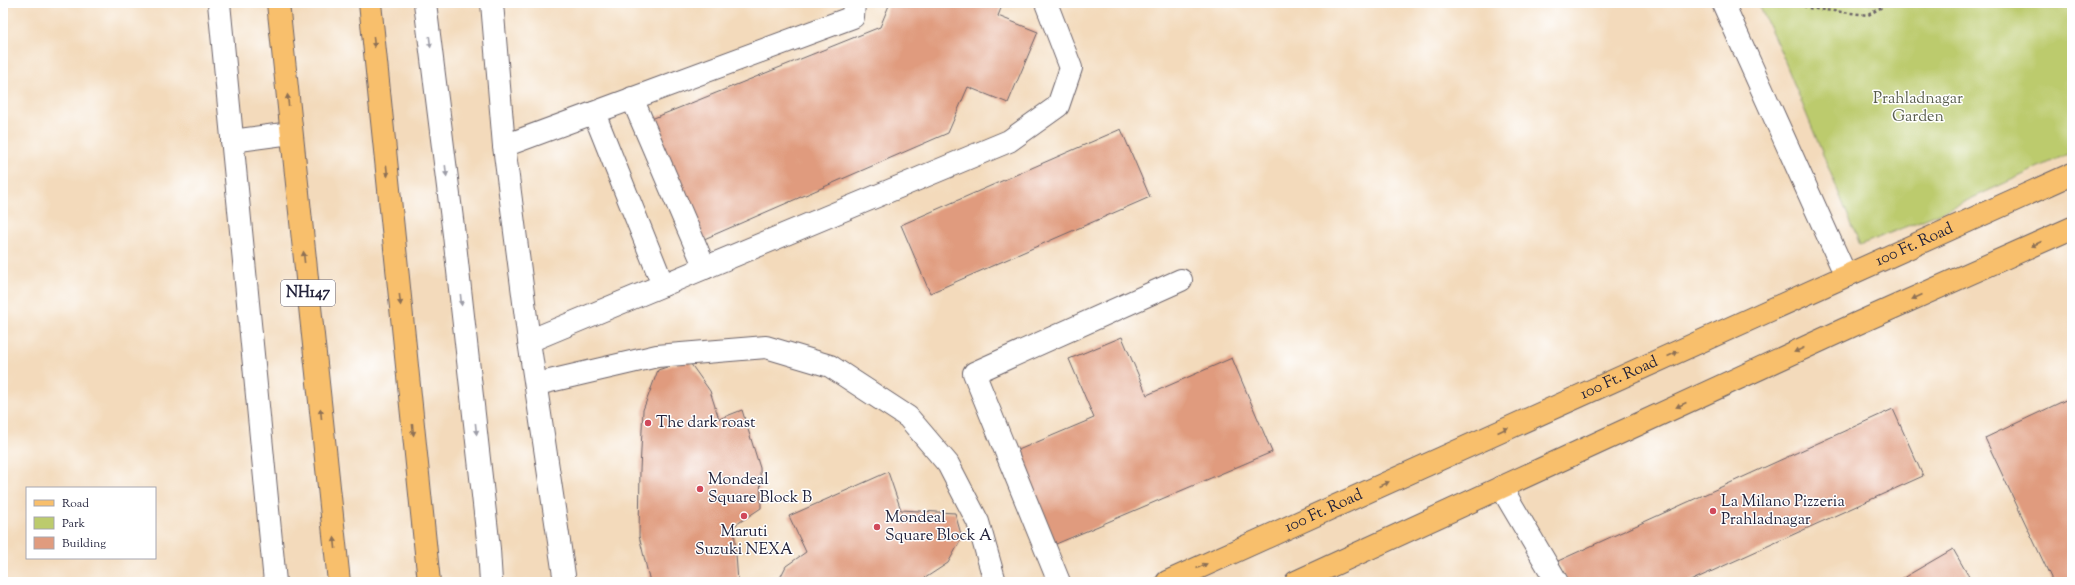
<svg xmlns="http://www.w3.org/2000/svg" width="2075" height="585" font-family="'Sorts Mill Goudy',serif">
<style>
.green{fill:#bccb6d;stroke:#6f7654}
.building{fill:#e09b7e}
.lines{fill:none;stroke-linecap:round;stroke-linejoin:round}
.minor-casing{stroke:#6b6268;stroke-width:24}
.major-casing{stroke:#6b6268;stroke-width:24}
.highway-casing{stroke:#6b6268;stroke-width:24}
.path{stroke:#6b6268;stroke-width:2.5;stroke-dasharray:3 3;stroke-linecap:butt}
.minor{stroke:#fff;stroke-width:22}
.major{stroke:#f8bf6c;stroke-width:22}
.highway{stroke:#f8bf6c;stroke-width:22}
.oneway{fill:#8d7054}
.oneway2{fill:#9c9ca7}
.poi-dot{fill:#d1495b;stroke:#fff;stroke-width:1.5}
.labels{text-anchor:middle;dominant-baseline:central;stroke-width:3;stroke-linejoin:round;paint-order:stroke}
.shield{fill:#fff;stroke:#646476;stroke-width:1}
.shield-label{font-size:15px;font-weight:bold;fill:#22223b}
.park-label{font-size:16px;fill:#585d4c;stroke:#fff}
.street-label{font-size:16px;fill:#22223b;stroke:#fff}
.poi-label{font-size:16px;fill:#22223b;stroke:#fff;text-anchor:start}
</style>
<rect width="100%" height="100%" fill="#fff"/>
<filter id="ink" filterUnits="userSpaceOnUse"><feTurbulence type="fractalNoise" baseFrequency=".025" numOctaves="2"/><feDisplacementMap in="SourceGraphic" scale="8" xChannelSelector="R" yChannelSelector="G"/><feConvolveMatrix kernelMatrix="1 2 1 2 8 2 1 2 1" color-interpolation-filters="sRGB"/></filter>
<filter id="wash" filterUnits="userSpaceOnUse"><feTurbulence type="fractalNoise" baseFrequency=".012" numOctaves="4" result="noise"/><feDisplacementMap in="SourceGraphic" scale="16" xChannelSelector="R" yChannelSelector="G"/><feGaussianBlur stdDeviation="0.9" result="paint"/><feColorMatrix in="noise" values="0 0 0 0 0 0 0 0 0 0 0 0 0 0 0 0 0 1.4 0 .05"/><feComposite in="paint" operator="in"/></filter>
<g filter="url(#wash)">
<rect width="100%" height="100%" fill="#f3dabb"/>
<path class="green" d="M1758,3H2072V152L1940,213L1860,245L1781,52Z"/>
<g id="blocks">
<g class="building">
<path d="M890,3H1003L998,16L1038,32L1008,103L968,87L948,133L695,243L644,122L880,27Z"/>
<path d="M1121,129L1150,197L930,293L901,225Z"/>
<path d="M1122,337L1147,395L1232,358L1272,452L1056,544L1016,451L1094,418L1069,359Z"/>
<path d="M688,360L710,391L719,419L742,410L760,468L761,508L734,526L738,582H650L639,536L640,470L643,410L658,370Z"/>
<path d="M2072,397V582H2053L1985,438Z"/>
<path d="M1893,409L1923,476L1688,582H1568L1558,561Z"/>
<path d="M888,472L901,510L955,513L962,538L948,563L919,582H778L786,566L806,552L789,516Z"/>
<path d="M1953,549L1972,582H1896Z"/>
</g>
</g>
</g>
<g filter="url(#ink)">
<use href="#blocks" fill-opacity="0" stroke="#6b6268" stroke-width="1"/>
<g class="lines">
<defs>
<g id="minor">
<path d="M219,3L275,582"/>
<path d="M425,3L454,235L489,549L491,582"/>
<path d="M492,3L504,146L529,341L565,582"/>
<path d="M1723,3L1846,276"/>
<path d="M632,98L705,268"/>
<path d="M594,113L663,285"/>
<path d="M232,141L291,133"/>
<path d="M504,146L853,17L854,3"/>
<path d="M529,341L1009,141L1058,106L1071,68L1046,3"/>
<path d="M537,384L657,356L766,347L830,366L908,417L948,464L978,522L995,582"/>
<path d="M1501,487L1557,582"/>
<path d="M1059,582L974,373L1181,280"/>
</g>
<g id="major">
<path id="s1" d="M1167,582L2072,174"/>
<path d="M1296,582L1856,324L2072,228"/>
</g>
<g id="highway">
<path d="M278,3L339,582"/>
<path d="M370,3L429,582"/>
</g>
</defs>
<use href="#minor" class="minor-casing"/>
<use href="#major" class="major-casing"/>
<use href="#highway" class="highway-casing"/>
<path class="path" d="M1798,3L1808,8L1868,15L1889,3"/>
<use href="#minor" class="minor"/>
<use href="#major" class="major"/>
<use href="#highway" class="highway"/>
</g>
<defs><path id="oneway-solid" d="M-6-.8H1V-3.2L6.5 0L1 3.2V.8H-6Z"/></defs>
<g class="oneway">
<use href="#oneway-solid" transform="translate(374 42) rotate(84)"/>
<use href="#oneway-solid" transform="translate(288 100) rotate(-96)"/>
<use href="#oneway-solid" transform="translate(387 171) rotate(84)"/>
<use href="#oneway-solid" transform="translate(2036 244) rotate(156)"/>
<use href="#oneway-solid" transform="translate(304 257) rotate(-96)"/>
<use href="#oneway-solid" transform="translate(1917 297) rotate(156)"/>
<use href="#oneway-solid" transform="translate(400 300) rotate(84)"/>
<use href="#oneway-solid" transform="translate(1799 350) rotate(155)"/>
<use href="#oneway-solid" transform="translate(1673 354) rotate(-24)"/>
<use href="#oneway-solid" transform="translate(1681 405) rotate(155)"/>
<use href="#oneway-solid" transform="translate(321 414) rotate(-96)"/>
<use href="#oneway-solid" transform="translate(413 430) rotate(84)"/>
<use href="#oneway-solid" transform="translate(1503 430) rotate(-24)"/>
<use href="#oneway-solid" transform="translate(1384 484) rotate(-24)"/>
<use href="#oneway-solid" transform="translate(335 543) rotate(-96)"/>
<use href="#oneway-solid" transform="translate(1202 566) rotate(-24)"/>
</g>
<g class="oneway2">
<use href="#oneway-solid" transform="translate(430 42) rotate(83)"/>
<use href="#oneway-solid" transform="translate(446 171) rotate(83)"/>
<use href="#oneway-solid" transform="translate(461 300) rotate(84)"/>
<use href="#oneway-solid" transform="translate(476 429) rotate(84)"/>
</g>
</g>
<g class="poi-dot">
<circle cx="648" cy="423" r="4"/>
<circle cx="700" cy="489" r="4"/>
<circle cx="1713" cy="511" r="4"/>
<circle cx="744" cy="516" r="4"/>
<circle cx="877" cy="527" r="4"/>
</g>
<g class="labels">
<rect class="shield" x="281" y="280" width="54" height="26" rx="3"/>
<g class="shield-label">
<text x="308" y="293">NH147</text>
</g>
<g class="park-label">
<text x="1918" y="99">Prahladnagar<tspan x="1918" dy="18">Garden</tspan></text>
</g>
<g class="street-label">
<text stroke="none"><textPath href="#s1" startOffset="820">100 Ft. Road</textPath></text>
<text stroke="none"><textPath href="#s1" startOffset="496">100 Ft. Road</textPath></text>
<text stroke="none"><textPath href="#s1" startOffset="172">100 Ft. Road</textPath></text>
</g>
<g class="poi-label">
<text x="656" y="423">The dark roast</text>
<text x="708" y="480">Mondeal<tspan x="708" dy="18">Square Block B</tspan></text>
<text x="1721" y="502">La Milano Pizzeria<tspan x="1721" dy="18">Prahladnagar</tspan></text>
<text x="885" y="518">Mondeal<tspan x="885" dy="18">Square Block A</tspan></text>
<text x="744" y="532" text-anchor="middle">Maruti<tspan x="744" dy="18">Suzuki NEXA</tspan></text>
</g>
</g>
<rect width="2075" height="585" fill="none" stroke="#fff" stroke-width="16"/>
<rect x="26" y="487" width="130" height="72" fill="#ffffff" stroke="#a7a7b1"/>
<rect x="34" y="500" width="20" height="6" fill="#f8bf6c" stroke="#a7a7b1"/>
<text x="62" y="507" font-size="12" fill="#22223b">Road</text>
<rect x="34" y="517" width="20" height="12" fill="#bccb6d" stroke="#a7a7b1"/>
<text x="62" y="527" font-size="12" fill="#22223b">Park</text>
<rect x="34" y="537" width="20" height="12" fill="#e09b7e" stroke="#a7a7b1"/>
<text x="62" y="547" font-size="12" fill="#22223b">Building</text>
</svg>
